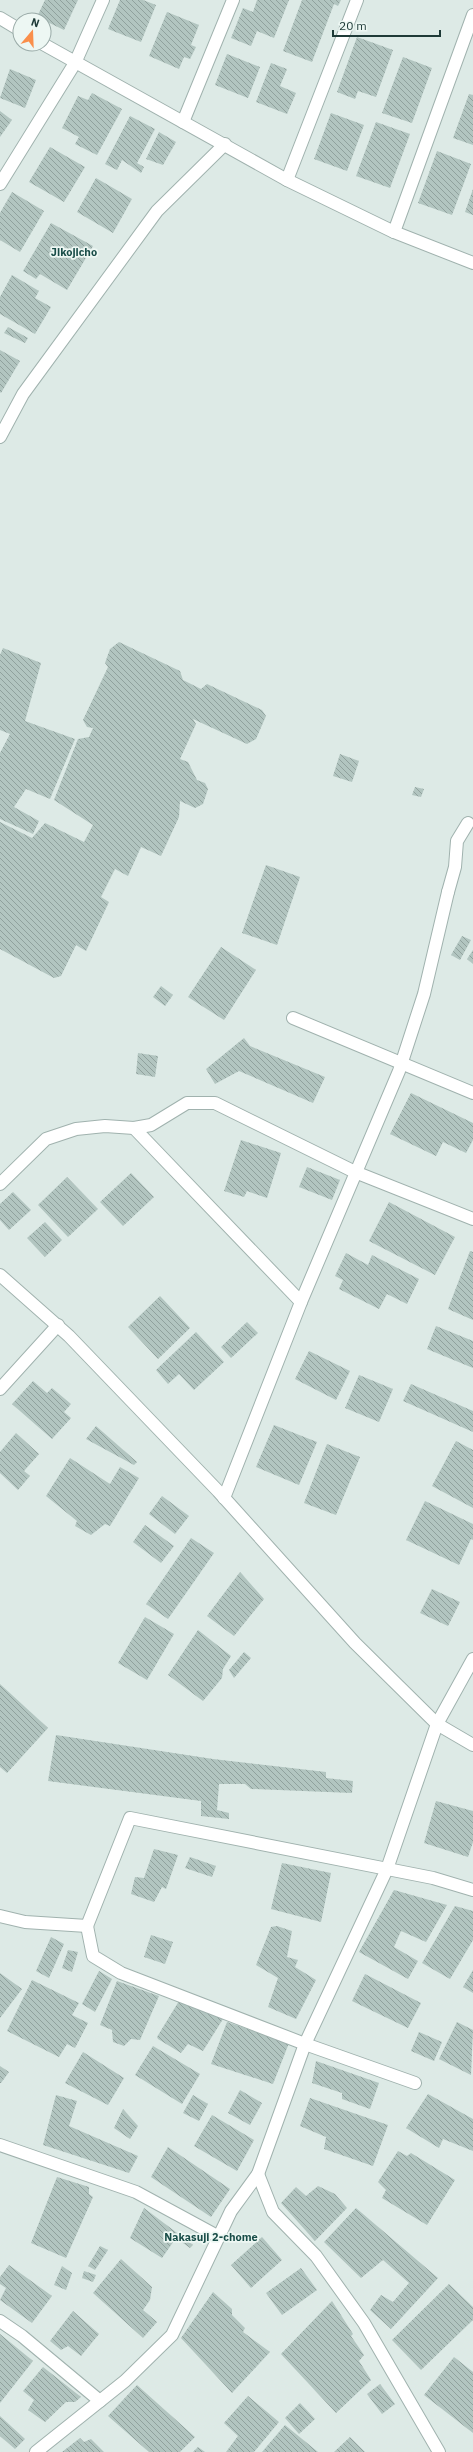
<svg xmlns="http://www.w3.org/2000/svg" width="473" height="2452" font-family="'IBM Plex Sans',sans-serif">
<style>
.building{fill:url(#building-back-hatch)}
.lines{fill:none;stroke-linecap:round;stroke-linejoin:round}
.service-casing{stroke:#a0b2ae;stroke-width:14}
.minor-casing{stroke:#a0b2ae;stroke-width:14}
.tertiary-casing{stroke:#a0b2ae;stroke-width:14}
.service{stroke:#fff;stroke-width:12}
.minor{stroke:#fff;stroke-width:12}
.tertiary{stroke:#fff;stroke-width:12}
.labels{text-anchor:middle;dominant-baseline:central;stroke-width:3.5;stroke-linejoin:round;paint-order:stroke}
.neighbourhood-label{font-size:11px;font-weight:bold;fill:#194d48;stroke:#edf7f3}
</style>
<defs>
<pattern id="building-back-hatch" width="6" height="6" patternUnits="userSpaceOnUse"><rect width="6" height="6" fill="#b2c5c0"/><path d="M-1 5l2 2M0 0l6 6M5-1l2 2" fill="none" stroke="#90a19d"/></pattern>
</defs>
<rect width="100%" height="100%" fill="#ddeae6"/>
<g class="building">
<path d="M45,0H78L64,30L37,17Z"/>
<path d="M120,0H143L156,5L141,42L108,29Z"/>
<path d="M257,0H289L274,38L257,31L251,46L231,38L243,8L253,12Z"/>
<path d="M302,0H341L338,6L334,4L312,62L283,51Z"/>
<path d="M167,12L199,25L191,45L196,47L190,59L184,57L179,69L149,56Z"/>
<path d="M357,37L393,50L376,97L358,91L355,99L337,92Z"/>
<path d="M227,54L260,67L248,98L215,85Z"/>
<path d="M403,57L432,68L412,123L382,113Z"/>
<path d="M271,63L287,69L280,86L296,93L287,114L256,102Z"/>
<path d="M10,69L36,80L25,108L0,98Z"/>
<path d="M92,93L122,109L97,155L75,144L79,137L62,128L78,96L88,100Z"/>
<path d="M469,94L473,95V145L453,138Z"/>
<path d="M0,111L12,120L0,137Z"/>
<path d="M331,113L364,125L347,171L314,159Z"/>
<path d="M130,116L155,129L137,163L144,167L141,173L122,160L117,170L105,164Z"/>
<path d="M376,122L410,134L390,188L356,176Z"/>
<path d="M159,132L176,142L163,165L146,159Z"/>
<path d="M50,147L85,167L64,202L29,182Z"/>
<path d="M437,151L471,164L452,215L418,203Z"/>
<path d="M96,178L132,199L113,233L77,212Z"/>
<path d="M473,189V215L465,212Z"/>
<path d="M12,192L44,211L20,252L0,240V213Z"/>
<path d="M51,223L93,246L67,290L40,274L36,279L23,271Z"/>
<path d="M12,275L39,291L35,298L51,307L35,334L0,314V297Z"/>
<path d="M8,327L28,338L25,343L4,333Z"/>
<path d="M0,350L20,361L1,393L0,392Z"/>
<path d="M119,642L180,671L183,680L201,689L207,684L262,710L266,716L256,739L247,744L193,719L196,724L180,759L188,762L197,780L205,783L208,789L203,804L195,808L180,801L179,817L161,856L141,847L128,876L115,869L101,897L109,902L86,951L76,945L61,976L54,978L0,949V822L32,838L45,823L84,842L93,825L54,800L78,739L89,737L93,728L87,727L83,720L108,667L105,663L110,649Z"/>
<path d="M3,648L41,663L25,721L75,739L50,799L26,789L14,807L39,821L33,834L0,819V753L10,734L0,730V655Z"/>
<path d="M340,754L359,761L352,782L333,776Z"/>
<path d="M415,787L424,789L421,797L412,795Z"/>
<path d="M266,865L300,877L277,945L242,933Z"/>
<path d="M462,936L471,940L460,960L451,955Z"/>
<path d="M221,947L256,970L224,1020L188,997Z"/>
<path d="M473,950V964L467,959Z"/>
<path d="M161,986L173,995L165,1006L153,997Z"/>
<path d="M244,1038L250,1046L325,1077L313,1103L239,1071L215,1084L206,1069Z"/>
<path d="M138,1053L158,1056L155,1077L136,1074Z"/>
<path d="M411,1093L473,1123V1140L466,1153L443,1142L436,1156L390,1134Z"/>
<path d="M241,1140L281,1153L267,1198L247,1191L244,1197L224,1191Z"/>
<path d="M307,1167L340,1180L332,1200L299,1187Z"/>
<path d="M131,1173L154,1197L123,1226L100,1202Z"/>
<path d="M67,1177L98,1209L68,1237L38,1205Z"/>
<path d="M13,1192L31,1210L9,1230L0,1220V1204Z"/>
<path d="M389,1202L455,1237L435,1275L369,1241Z"/>
<path d="M45,1222L62,1240L45,1257L27,1238Z"/>
<path d="M470,1251L473,1252V1320L448,1309Z"/>
<path d="M346,1253L368,1265L372,1255L419,1279L407,1304L387,1294L379,1309L339,1289L343,1280L335,1276Z"/>
<path d="M160,1296L190,1328L158,1359L128,1327Z"/>
<path d="M247,1322L258,1333L231,1358L221,1347Z"/>
<path d="M436,1326L473,1341V1368L427,1349Z"/>
<path d="M196,1332L224,1362L194,1390L179,1374L168,1384L156,1370Z"/>
<path d="M309,1351L350,1371L336,1400L295,1379Z"/>
<path d="M359,1375L393,1389L379,1422L345,1408Z"/>
<path d="M33,1381L47,1393L52,1388L71,1404L64,1412L71,1418L52,1439L12,1404Z"/>
<path d="M411,1384L473,1411V1432L403,1401Z"/>
<path d="M274,1425L317,1442L299,1485L256,1467Z"/>
<path d="M96,1426L137,1462L134,1465L86,1439Z"/>
<path d="M16,1433L39,1454L24,1471L30,1476L18,1490L0,1473V1452Z"/>
<path d="M456,1441L473,1450V1508L432,1486Z"/>
<path d="M327,1444L360,1457L336,1515L304,1503Z"/>
<path d="M70,1458L110,1484L120,1467L139,1478L110,1526L105,1524L91,1535L75,1526L77,1521L46,1496Z"/>
<path d="M162,1496L189,1516L175,1534L149,1514Z"/>
<path d="M425,1501L473,1524V1540L471,1539L459,1565L406,1540Z"/>
<path d="M145,1525L174,1546L161,1563L133,1542Z"/>
<path d="M191,1538L214,1553L168,1619L146,1604Z"/>
<path d="M240,1572L264,1599L234,1636L207,1616Z"/>
<path d="M432,1589L460,1602L448,1626L420,1613Z"/>
<path d="M145,1617L174,1634L147,1680L118,1663Z"/>
<path d="M198,1630L231,1656L223,1669L222,1678L203,1701L168,1675Z"/>
<path d="M244,1652L251,1658L234,1678L229,1670Z"/>
<path d="M0,1684L48,1728L7,1773L0,1767Z"/>
<path d="M56,1735L213,1759L326,1772V1778L353,1781L352,1793L251,1789L245,1784H219L217,1810L229,1813V1819L201,1816V1801L48,1781Z"/>
<path d="M436,1801L473,1811V1842L468,1857L424,1843Z"/>
<path d="M154,1849L178,1855L166,1889L162,1887L154,1902L131,1894L135,1877L144,1878Z"/>
<path d="M190,1857L216,1866L212,1877L185,1868Z"/>
<path d="M282,1863L331,1873L321,1922L271,1909Z"/>
<path d="M394,1890L447,1905L426,1942L401,1931L394,1947L418,1961L408,1979L359,1952Z"/>
<path d="M455,1906L473,1911V1940L450,1979L422,1963Z"/>
<path d="M277,1926L292,1931L287,1957L298,1960L295,1967L316,1980L296,2019L268,2007L278,1978L256,1965L271,1927Z"/>
<path d="M151,1935L173,1942L165,1964L144,1957Z"/>
<path d="M51,1937L64,1944L49,1978L36,1971Z"/>
<path d="M68,1950L78,1952L72,1972L62,1968Z"/>
<path d="M473,1970V1993L463,1987Z"/>
<path d="M99,1971L112,1979L95,2012L82,2004Z"/>
<path d="M0,1973L22,1989L0,2018Z"/>
<path d="M365,1974L421,2003L408,2028L352,2001Z"/>
<path d="M32,1980L79,2003L72,2015L88,2023L75,2048L67,2044L59,2057L7,2031Z"/>
<path d="M117,1981L159,1996L140,2040L131,2039L124,2046L113,2042L112,2030L100,2025Z"/>
<path d="M179,2001L223,2019L203,2051L188,2044L181,2053L158,2039L157,2037Z"/>
<path d="M227,2022L289,2043L273,2084L211,2064Z"/>
<path d="M457,2022L473,2030L471,2075L439,2059Z"/>
<path d="M419,2032L442,2042L434,2061L411,2051Z"/>
<path d="M153,2046L200,2074L182,2104L135,2075Z"/>
<path d="M83,2052L124,2078L108,2105L65,2083Z"/>
<path d="M316,2061L379,2083L370,2109L342,2099V2093L312,2083Z"/>
<path d="M0,2066L9,2072L1,2083H0Z"/>
<path d="M240,2090L262,2103L250,2125L228,2113Z"/>
<path d="M428,2094L473,2119V2151L443,2139L439,2148L406,2128Z"/>
<path d="M56,2095L77,2101L69,2126L138,2156L129,2173L43,2145Z"/>
<path d="M193,2095L208,2104L199,2121L183,2113Z"/>
<path d="M310,2098L388,2125L373,2166L324,2149L326,2137L300,2126Z"/>
<path d="M123,2109L138,2126L130,2139L114,2128Z"/>
<path d="M212,2115L254,2140L237,2171L194,2146Z"/>
<path d="M168,2147L230,2189L211,2217L151,2177Z"/>
<path d="M398,2151L407,2156L411,2153L455,2180L427,2225L382,2198L386,2190L378,2182Z"/>
<path d="M57,2177L89,2187V2194L93,2197L66,2258L31,2243Z"/>
<path d="M318,2186L335,2194L347,2208L315,2241L281,2203L296,2187L306,2196Z"/>
<path d="M144,2208L193,2245L190,2248L176,2238L162,2258L130,2238Z"/>
<path d="M356,2208L438,2278L391,2329L370,2310L381,2295L393,2302L409,2283L383,2260L361,2278L324,2242Z"/>
<path d="M262,2237L282,2260L251,2288L231,2265Z"/>
<path d="M100,2246L108,2250L95,2270L88,2266Z"/>
<path d="M121,2259L152,2287L150,2300L143,2310L157,2322L143,2338L93,2293Z"/>
<path d="M9,2265L52,2296L32,2323L0,2300L6,2288L0,2284V2277Z"/>
<path d="M62,2266L72,2273L66,2290L54,2285Z"/>
<path d="M301,2268L317,2290L282,2315L266,2293Z"/>
<path d="M84,2271L96,2275L93,2282L82,2278Z"/>
<path d="M449,2284L473,2307V2320L421,2370L392,2340Z"/>
<path d="M213,2292L232,2309V2315L245,2328L243,2332L270,2352L232,2393L181,2338Z"/>
<path d="M332,2301L353,2334L351,2336L364,2355L359,2361L371,2380L336,2413L281,2354Z"/>
<path d="M73,2311L99,2334L81,2356L68,2346L61,2350L50,2341Z"/>
<path d="M0,2334L33,2361L0,2403Z"/>
<path d="M454,2357L473,2372V2433L424,2395Z"/>
<path d="M43,2367L81,2397L75,2402H66L45,2422L28,2410L34,2400L23,2391Z"/>
<path d="M380,2384L395,2404L382,2414L367,2394Z"/>
<path d="M137,2385L195,2437L180,2452H149L108,2416Z"/>
<path d="M248,2396L279,2422L254,2452H226L238,2436L224,2423Z"/>
<path d="M300,2403L315,2419L299,2434L285,2418Z"/>
<path d="M0,2416L25,2439L15,2449L0,2436Z"/>
<path d="M285,2425L318,2452H262Z"/>
<path d="M350,2437L365,2452H334Z"/>
<path d="M80,2438L84,2442L91,2439L104,2452H62Z"/>
<path d="M198,2447L205,2452H193Z"/>
</g>
<g class="lines">
<defs>
<g id="service">
<path d="M448,892L455,867L457,841L468,823"/>
<path d="M87,1926L93,1956L121,1973L305,2044"/>
</g>
<g id="minor">
<path d="M0,18L20,30"/>
<path d="M43,44L287,180L394,232L473,263"/>
<path d="M183,122L233,0"/>
<path d="M287,180L357,0"/>
<path d="M0,184L75,63L103,0"/>
<path d="M394,232L473,15"/>
<path d="M0,437L23,394L157,211L225,144"/>
<path d="M293,1018L473,1093"/>
<path d="M134,1128L301,1302"/>
<path d="M0,1184L46,1139L76,1129L105,1126L134,1128L151,1125L187,1103H215L355,1172L473,1219"/>
<path d="M0,1275L69,1336L218,1491L355,1643L437,1724"/>
<path d="M0,1389L58,1325"/>
<path d="M224,1498L301,1302L399,1071L424,994L448,892"/>
<path d="M0,1916L25,1922L87,1926L130,1818L433,1878L473,1890"/>
<path d="M305,2044L415,2083"/>
<path d="M0,2145L136,2192L219,2237"/>
<path d="M258,2174L273,2212L316,2256L364,2323L439,2452"/>
<path d="M0,2321L22,2336L100,2401"/>
<path d="M36,2452L125,2381L172,2335L231,2211L258,2174L305,2044L387,1869L437,1724L473,1659"/>
</g>
<path id="tertiary" d="M437,1724L473,1745"/>
</defs>
<use href="#service" class="service-casing"/>
<use href="#minor" class="minor-casing"/>
<use href="#tertiary" class="tertiary-casing"/>
<use href="#service" class="service"/>
<use href="#minor" class="minor"/>
<use href="#tertiary" class="tertiary"/>
</g>
<g class="labels">
<g class="neighbourhood-label">
<text x="74" y="252">Jikojicho</text>
<text x="211" y="2237">Nakasuji 2-chome</text>
</g>
</g>
<g transform="translate(32 32) rotate(19)"><circle r="19" fill="#edf7f3" stroke="#9aaba8"/>
<path d="M0-3L7 15L0 10L-7 15Z" fill="#fa8f4b"/>
<text y="-6" font-size="11" font-weight="bold" text-anchor="middle" fill="#1e3a37">N</text>
</g>
<path d="M333 30v6h107v-6" fill="none" stroke="#1e3a37" stroke-width="2"/>
<text x="339" y="30" font-size="12" fill="#1e3a37" stroke="#edf7f3" stroke-width="3" paint-order="stroke">20 m</text>
</svg>
